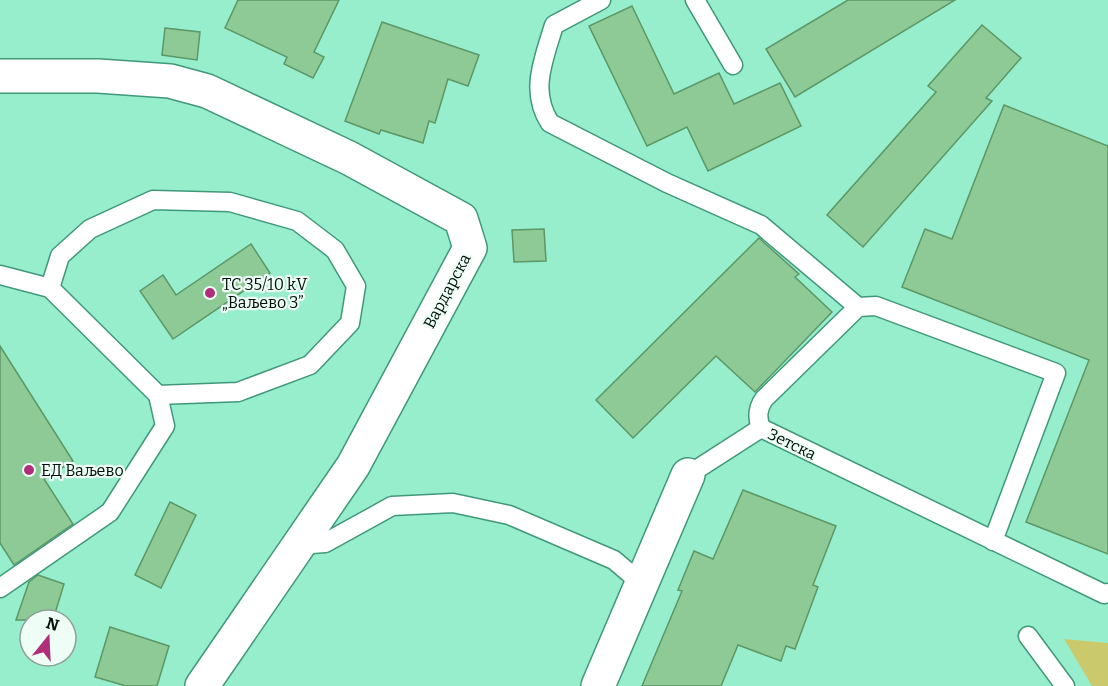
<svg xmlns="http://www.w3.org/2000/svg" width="1108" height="686" font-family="Bitter,serif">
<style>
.green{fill:#caca6c}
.building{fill:#8dca96;stroke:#5c9766;stroke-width:1.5}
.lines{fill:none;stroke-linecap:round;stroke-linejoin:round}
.lane-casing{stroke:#40987b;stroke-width:21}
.street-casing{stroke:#40987b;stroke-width:36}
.lane{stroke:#fff;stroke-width:18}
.street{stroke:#fff;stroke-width:33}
.poi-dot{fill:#af2f7b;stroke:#eefef7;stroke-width:2}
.labels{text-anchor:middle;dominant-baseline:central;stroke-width:4.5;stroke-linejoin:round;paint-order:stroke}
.poi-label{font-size:16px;fill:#00120a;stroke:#eefef7;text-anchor:start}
.street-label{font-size:16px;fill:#00120a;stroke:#eefef7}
</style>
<rect width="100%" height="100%" fill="#96eecd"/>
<path class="green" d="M1064,639L1108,643V686H1092Z"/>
<g class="building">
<path d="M238,0H339L314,52L324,57L313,78L284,64L287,57L225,28Z"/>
<path d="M848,0H955L795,97L766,49Z"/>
<path d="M632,6L674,94L719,73L734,104L780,83L801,126L708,171L687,127L647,146L589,26Z"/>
<path d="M382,22L479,55L468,86L448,79L435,123L429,121L423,143L381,130L379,134L345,121Z"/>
<path d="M982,25L1021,58L986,98L992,101L863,247L827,215L936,92L928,86Z"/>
<path d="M165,28L200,32L197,60L162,55Z"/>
<path d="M1004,105L1108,146V554L1026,522L1089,360L902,287L925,229L952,239Z"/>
<path d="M544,229L546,261L514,262L512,230Z"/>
<path d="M759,238L799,274L795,277L832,312L755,392L716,356L633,438L596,400Z"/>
<path d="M251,244L270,273L173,339L140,291L163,275L176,295Z"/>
<path d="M0,346L73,461L44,479L73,524L14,565L0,543Z"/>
<path d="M743,490L836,526L813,585L818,587L795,649L786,646L781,661L738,645L721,686H642L682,591L678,590L694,551L713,559Z"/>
<path d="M170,502L196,515L161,588L135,575Z"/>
<path d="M38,575L64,584L53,620H16L29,582Z"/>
<path d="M110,627L169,646L157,686H126L95,677Z"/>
</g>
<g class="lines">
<defs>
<g id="lane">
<path d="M601,0L554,25C544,59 529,91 550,123L667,183L761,225L858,307"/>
<path d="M695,0L733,65"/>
<path d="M0,275L50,288L158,395L165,426L110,512L0,588"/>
<path d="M50,288L60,256L90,229L153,200L230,202L297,221L335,250L356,286L350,323L310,365L238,392L158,395"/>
<path d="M761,428C757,418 757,409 764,399L858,307L876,306L1056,373L993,541"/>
<path d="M688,475L761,428L1104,594L1108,593"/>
<path d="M299,545L325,543L392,506L453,503L509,515L614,560L642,584"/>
<path d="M1028,636L1065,686"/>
</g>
<g id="street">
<path d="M0,76H98L170,81L207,91L349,158L461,219L470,248L353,466L202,686"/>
<path d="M598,686L688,475"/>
</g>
</defs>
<use href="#lane" class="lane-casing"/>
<use href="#street" class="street-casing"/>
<use href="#lane" class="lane"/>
<use href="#street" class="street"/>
</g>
<g class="poi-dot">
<circle cx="210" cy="293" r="6"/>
<circle cx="29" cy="470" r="6"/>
</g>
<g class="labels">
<g class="poi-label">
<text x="222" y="284">ТС 35/10 kV<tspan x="222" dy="18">„Ваљево 3”</tspan></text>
<text x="41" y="470">ЕД Ваљево</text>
</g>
<g class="street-label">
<text transform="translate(447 291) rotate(-62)">Вардарска</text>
<text transform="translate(792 444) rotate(26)">Зетска</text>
</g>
</g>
<g transform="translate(48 638) rotate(18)"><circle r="28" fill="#eefef7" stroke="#8fa098" stroke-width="1.5"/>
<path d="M0-4.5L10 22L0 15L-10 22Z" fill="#af2f7b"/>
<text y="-9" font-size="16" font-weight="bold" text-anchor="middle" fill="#00120a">N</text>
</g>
</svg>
